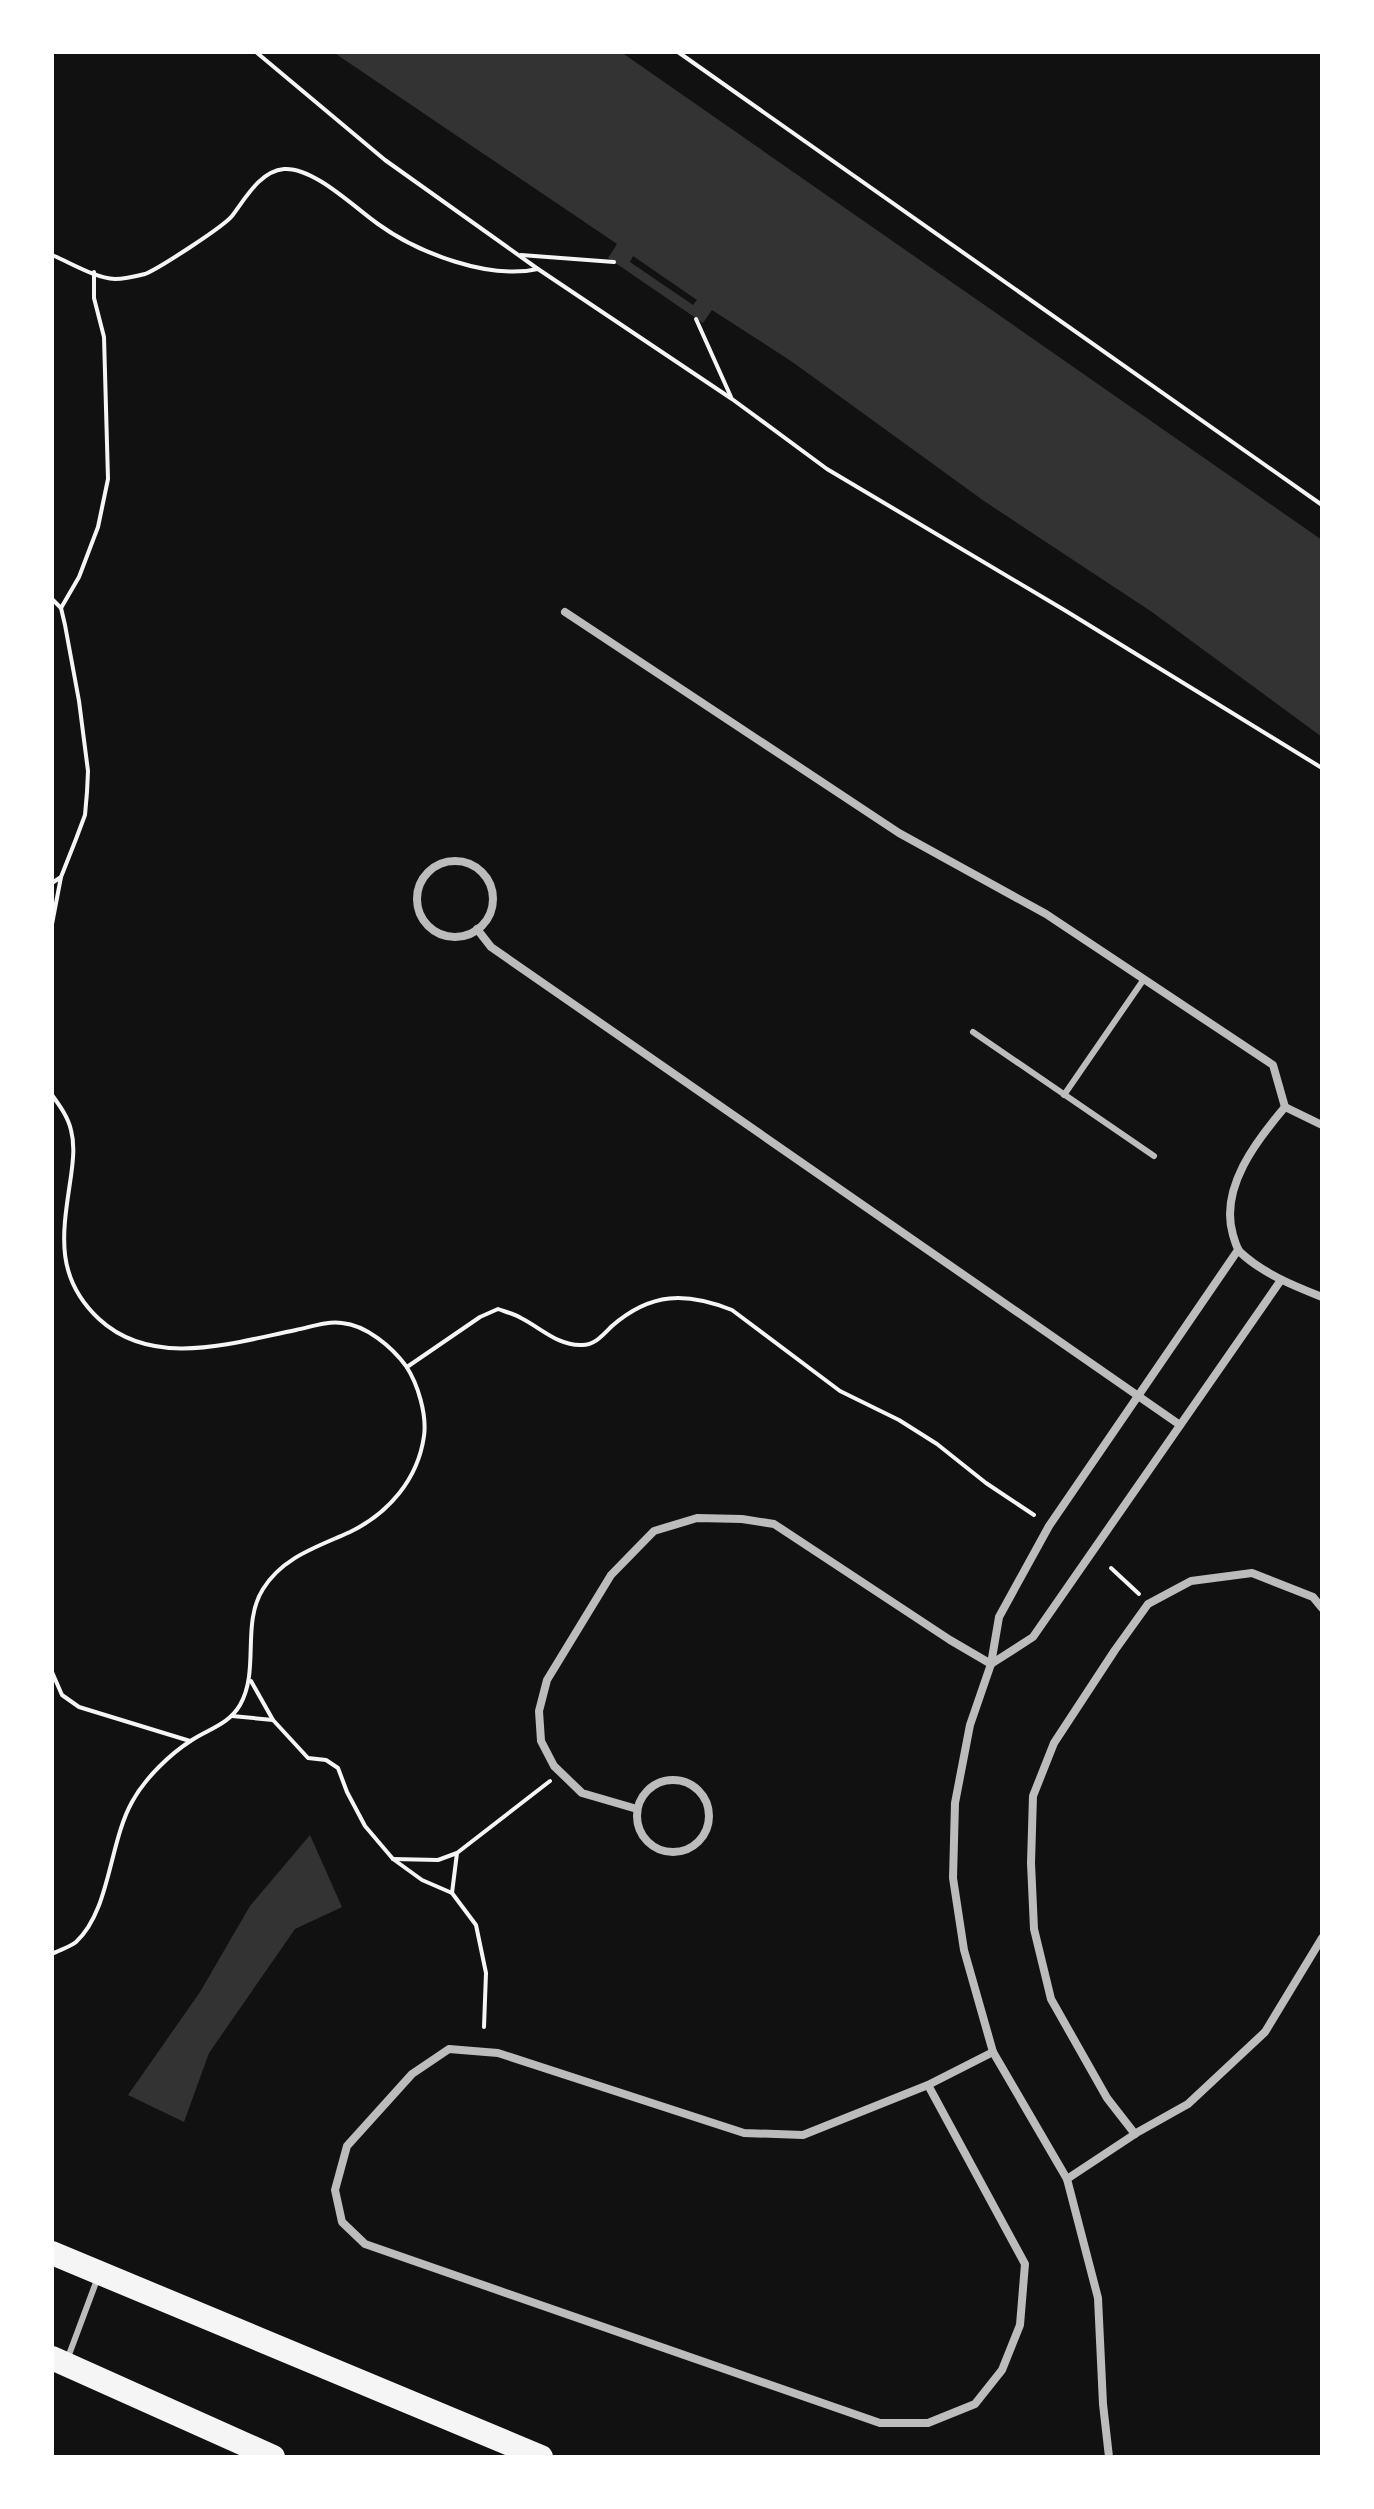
<svg xmlns="http://www.w3.org/2000/svg" width="1374" height="2509" font-family="'Roboto Condensed',sans-serif">
<style>
.water{fill:#333;fill-rule:evenodd}
.lines{fill:none;stroke-linecap:round;stroke-linejoin:round}
.path{stroke:#f5f5f5;stroke-width:4}
.service{stroke:#bcbcbc;stroke-width:6}
.minor{stroke:#bcbcbc;stroke-width:8}
.motorway{stroke:#f5f5f5;stroke-width:24}
</style>
<rect width="100%" height="100%" fill="#111"/>
<g class="water">
<path d="M333,52H621L1322,540V737L1152,612L984,501L791,361L712,310L703,323L614,262L608,258L617,244ZM633,256L697,300L693,305L630,262Z"/>
<path d="M310,1835L342,1907L295,1929L209,2053L184,2122L128,2095L200,1992L250,1906Z"/>
</g>
<g class="lines">
<g class="path">
<path d="M256,52L385,160L538,269L732,399L827,469L1066,611L1322,768"/>
<path d="M678,52L1322,505"/>
<path d="M52,255C71,263 95,278 115,279C123,279 137,276 145,274C158,269 223,227 232,216C245,199 260,171 284,169C314,167 355,208 378,224C418,253 489,280 538,269"/>
<path d="M521,255L614,262"/>
<path d="M696,319L731,397"/>
<path d="M52,599L61,608L65,625L79,701L88,771L87,792L85,815L76,839L61,877L52,883"/>
<path d="M61,608L79,577L98,527L108,479L104,337L94,298V272"/>
<path d="M52,924L61,877"/>
<path d="M52,1095C60,1106 68,1117 71,1130C75,1145 73,1161 71,1176C63,1231 53,1276 99,1319C153,1369 232,1343 296,1330C311,1327 326,1321 342,1323C366,1325 392,1347 406,1366C418,1384 427,1415 424,1436C418,1479 389,1513 350,1532C317,1547 283,1557 263,1589C241,1624 260,1670 240,1705C229,1724 209,1729 192,1740C170,1754 145,1778 132,1802C109,1843 110,1911 76,1942C70,1947 59,1950 52,1954"/>
<path d="M407,1367L480,1317L498,1309C506,1312 514,1314 521,1318C541,1328 558,1346 582,1345C595,1345 603,1335 612,1326C651,1292 686,1292 732,1310L840,1391L899,1420L937,1444L986,1483L1034,1515"/>
<path d="M1111,1568L1139,1594"/>
<path d="M52,1672L62,1695L79,1707L190,1741"/>
<path d="M251,1681L273,1720"/>
<path d="M232,1716L273,1720L308,1758L326,1760L338,1768L347,1792L365,1826L393,1859L422,1880L452,1893L476,1925L486,1973L484,2027"/>
<path d="M457,1853L550,1781"/>
<path d="M393,1859L438,1860L457,1853L452,1893"/>
</g>
<g class="service">
<path d="M973,1032L1154,1156"/>
<path d="M1064,1095L1144,979"/>
<path d="M67,2360L98,2277"/>
</g>
<g class="minor">
<path d="M565,612L899,833L1046,914L1273,1065L1285,1107"/>
<circle cx="455" cy="899" r="38"/>
<path d="M477,929L491,947L1180,1425"/>
<path d="M1322,1125L1285,1107C1257,1140 1219,1188 1233,1235C1235,1241 1236,1247 1240,1252C1262,1273 1294,1286 1322,1297"/>
<path d="M991,1664L1033,1637L1281,1280"/>
<circle cx="673" cy="1816" r="36"/>
<path d="M637,1809L582,1793L554,1766L541,1741L539,1711L547,1680L611,1575L654,1531L697,1518L742,1519L774,1524L950,1640L991,1664"/>
<path d="M928,2085L1025,2264L1020,2325L1002,2370L975,2404L928,2423H880L365,2244L342,2222L335,2190L347,2146L412,2074L449,2049L498,2053L744,2133L803,2135L928,2085L993,2052"/>
<path d="M1135,2134L1107,2098L1051,1999L1034,1929L1031,1863L1033,1796L1054,1743L1115,1650L1148,1604L1191,1581L1252,1573L1313,1597L1322,1608"/>
<path d="M1067,2179L1138,2132L1188,2104L1265,2032L1322,1938"/>
<path d="M1109,2457L1103,2404L1098,2298L1067,2179L993,2052L964,1950L953,1878L955,1803L970,1725L991,1664L999,1617L1049,1526L1238,1250"/>
</g>
<g class="motorway">
<path d="M52,2253L541,2457"/>
<path d="M52,2358L273,2457"/>
</g>
</g>
<rect width="1374" height="2509" fill="none" stroke="#ffffff" stroke-width="108"/>
</svg>
